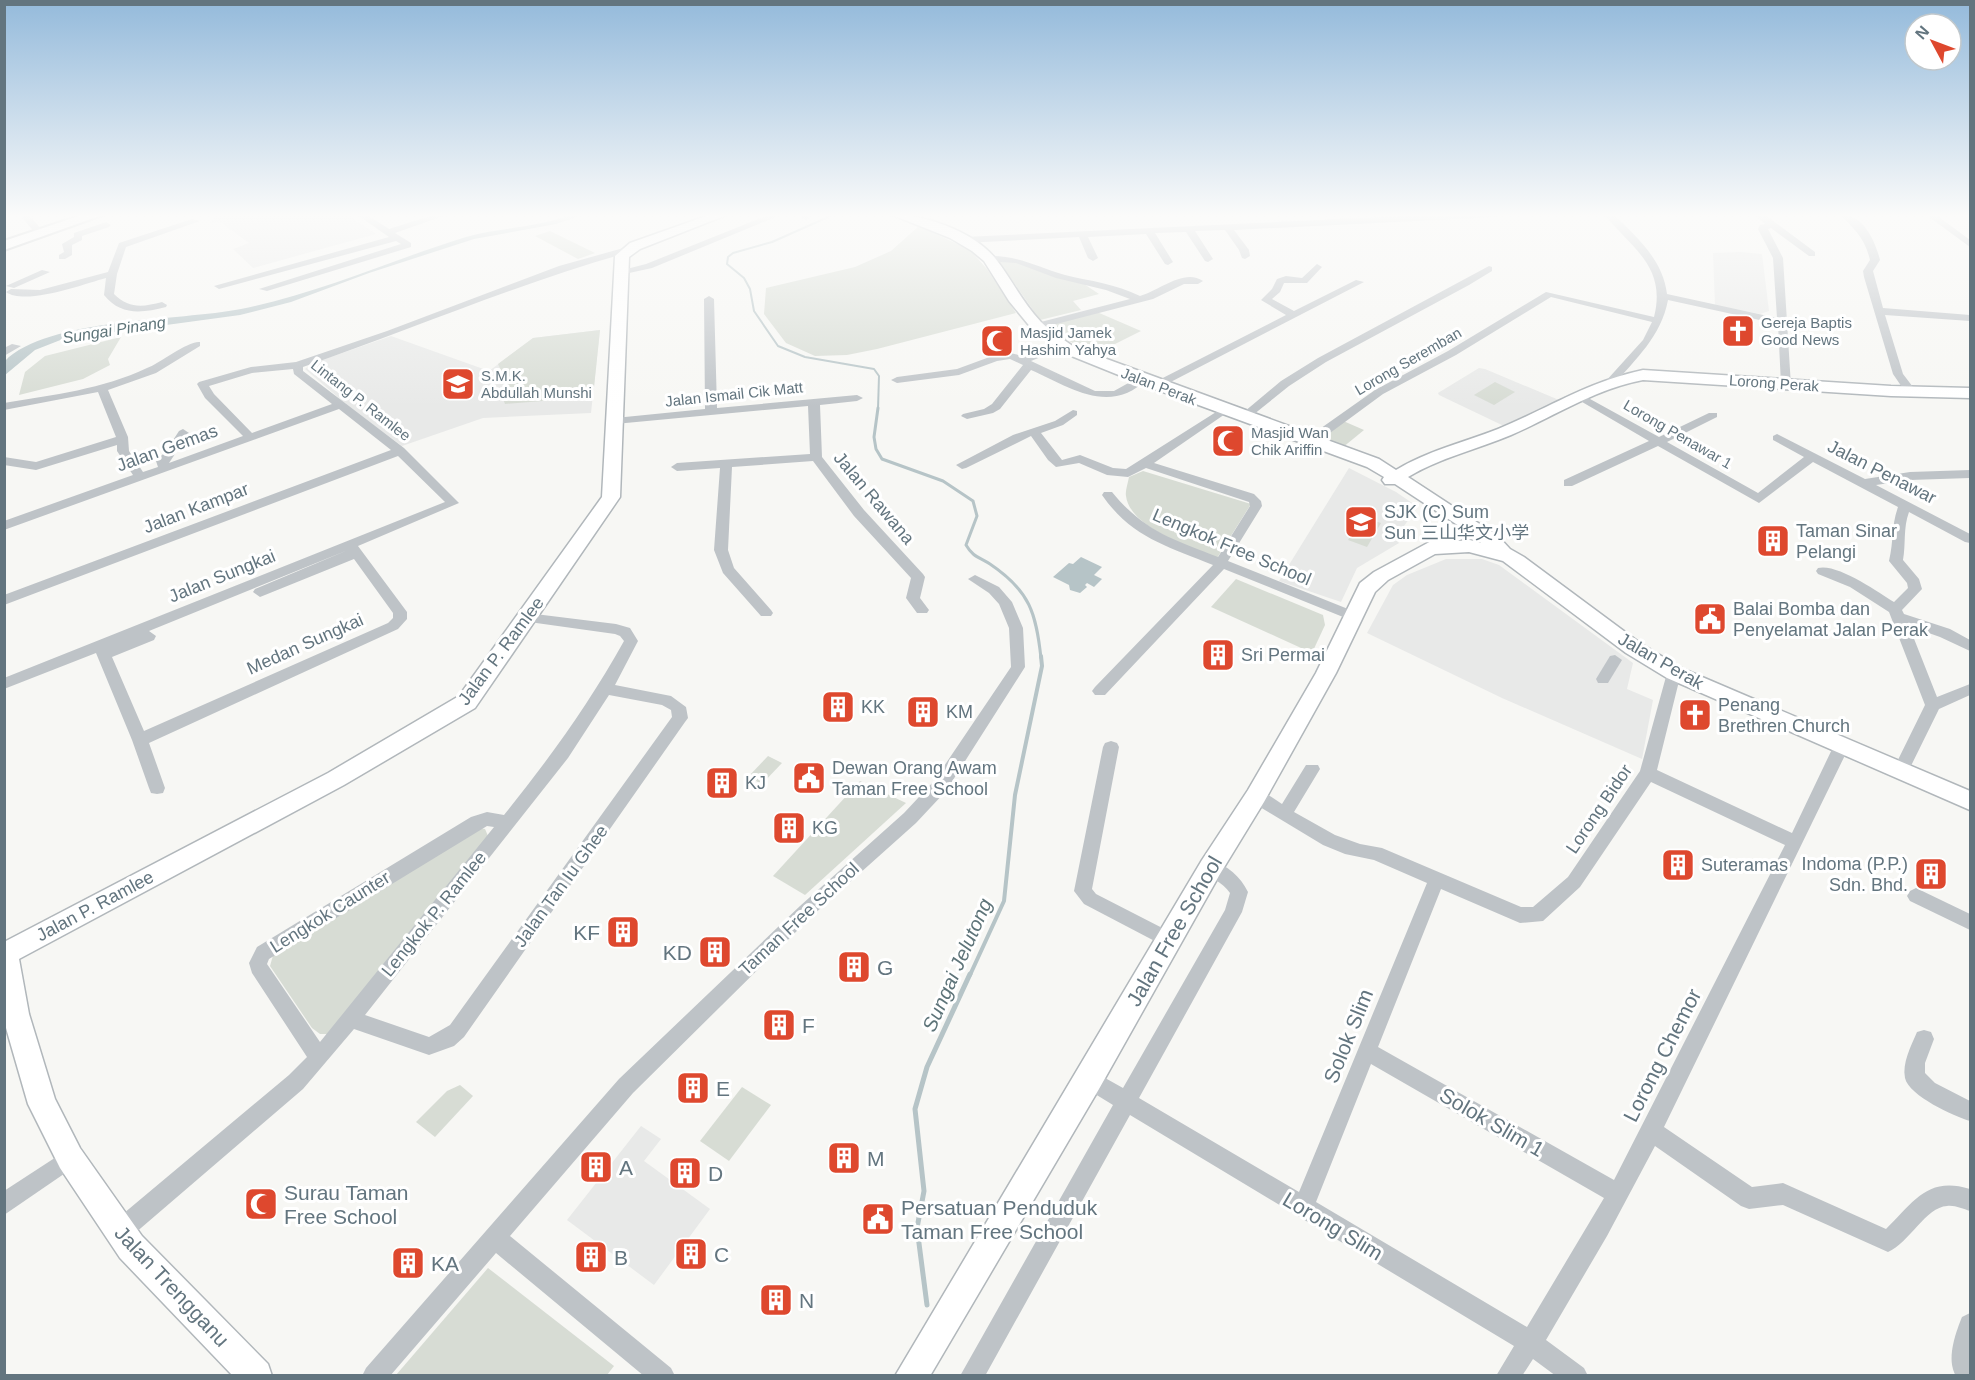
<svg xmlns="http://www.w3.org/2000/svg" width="1975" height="1380" font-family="Helvetica,'Noto Sans SC',sans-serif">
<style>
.built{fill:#e8e9e8}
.green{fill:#d7dcd4}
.water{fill:#b6c4c7}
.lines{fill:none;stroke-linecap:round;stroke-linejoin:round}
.stream-far3{stroke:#b6c4c7;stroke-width:2}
.stream-far2{stroke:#b6c4c7;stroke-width:3}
.stream-far1{stroke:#b6c4c7;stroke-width:4}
.stream{stroke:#b6c4c7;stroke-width:5}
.secondary-casing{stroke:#b1b7bb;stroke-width:3}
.primary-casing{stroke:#b2b8bb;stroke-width:4}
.street{fill:#bec3c7;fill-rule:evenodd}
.secondary{fill:#fff;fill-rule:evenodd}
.primary{fill:#fff;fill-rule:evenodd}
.labels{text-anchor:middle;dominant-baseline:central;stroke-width:6;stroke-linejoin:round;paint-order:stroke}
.far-poi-label{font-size:15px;fill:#63757f;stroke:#fff;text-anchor:start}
.far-street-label{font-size:15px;fill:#63757f;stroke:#fff}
.far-water-label{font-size:16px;font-style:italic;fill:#5e7479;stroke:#fff}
.street-label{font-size:18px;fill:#63757f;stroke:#fff}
.poi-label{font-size:18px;fill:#63757f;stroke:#fff;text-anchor:start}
.water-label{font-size:20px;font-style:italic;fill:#5e7479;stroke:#fff}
.near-street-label{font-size:21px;fill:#63757f;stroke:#fff}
.near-poi-label{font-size:21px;fill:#63757f;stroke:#fff;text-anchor:start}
</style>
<rect width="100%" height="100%" fill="#f7f7f4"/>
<g class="built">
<path d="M213,214H346L376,234L253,268L233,249L249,243L219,221L209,224L216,217Z"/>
<path d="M1741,252L1762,254L1769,311L1760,314L1715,305L1713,253Z"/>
<path d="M600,330L591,413L483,418L402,446L354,411L305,369L311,364L391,336L489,371L533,338Z"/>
<path d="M1479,368L1485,369L1559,400L1506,427L1439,395L1438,393Z"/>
<path d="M1349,468L1396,492L1418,507L1395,538L1399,543L1357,568L1341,602L1279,581Z"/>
<path d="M1446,559H1482L1499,565L1633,663L1627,689L1653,700L1642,759L1502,698L1367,633L1393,585L1407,575Z"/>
<path d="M641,1126L661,1139L644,1161L710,1209L654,1285L567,1220Z"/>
</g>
<g class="green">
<path d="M919,226L970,250L987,269L1016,313L877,349L847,355L815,356L786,343L764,314L766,288L855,267L891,251Z"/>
<path d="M550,231L595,253L578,259L535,236Z"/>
<path d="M1014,259L1084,284L1099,294L1073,301L1081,310L1040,320L998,260Z"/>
<path d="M1097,312L1141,331L1095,354L1065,339L1046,325Z"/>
<path d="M600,330L593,397L505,404L501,393L510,390L498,364L533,338Z"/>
<path d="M121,337L108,359L110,365L83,379L19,395L25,372L45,356Z"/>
<path d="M1495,382L1515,392L1494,405L1474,395Z"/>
<path d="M1341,420L1364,430L1342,448L1319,438Z"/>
<path d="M1143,471L1251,504L1217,558C1191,547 1130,528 1126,496C1125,491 1128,483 1129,477Z"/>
<path d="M1362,517L1381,523L1367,547L1348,540Z"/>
<path d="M1236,579L1323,615L1325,625L1312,653L1211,607Z"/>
<path d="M768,756L782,763L762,784L748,777Z"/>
<path d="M860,781L906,803L805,895L773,876Z"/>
<path d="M479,828L485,829L488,836L332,1034H320L312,1028L270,966L274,952Z"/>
<path d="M460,1085L473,1096L435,1137L416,1122L447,1091Z"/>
<path d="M742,1087L771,1105L729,1161L700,1141Z"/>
<path d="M488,1268L614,1366L607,1375H396Z"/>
</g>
<g class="water">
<path d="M572,214H585L556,224L474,239L369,273L291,302L240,315L63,339L35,350L5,375V361C47,318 180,321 241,309C318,294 391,260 466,237C500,227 539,228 572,214Z"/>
<path d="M1081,557L1102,567L1094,575L1102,579L1094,587L1087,583L1085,585L1087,587L1080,593L1070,590L1069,585L1053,577L1069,563L1073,564Z"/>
</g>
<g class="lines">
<path class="stream-far3" d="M835,214L772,242L733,253L728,257L727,264L744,278L750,289L754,311L778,346L805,357L874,369L879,376L878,409"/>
<path class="stream-far2" d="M878,408L874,437L876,449L882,459L943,481L973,501L977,516L966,545C973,557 979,557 990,564C1030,591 1036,613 1041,658"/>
<path class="stream-far1" d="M970,975L1004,901L1015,795L1042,666L1041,656"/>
<path class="stream" d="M927,1305L917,1228L924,1191L915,1109L927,1067L970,974"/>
<defs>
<g id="secondary">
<path d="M712,214H729L640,249L629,257L620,497L475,708L344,785L19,959L29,1014L55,1099L80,1148L142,1236L268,1364L272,1376H233L120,1258L60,1168L28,1104L4,1021V942L328,773L459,696L602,497L615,256L630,243Z"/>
<path d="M890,214C923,214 973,231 995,258C1011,278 1022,302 1041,322C1050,331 1063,339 1074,347L1379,459L1396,470C1427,451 1465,442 1498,429C1549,408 1587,382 1643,370L1891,386L1970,388V398L1891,396L1643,380C1595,389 1555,416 1511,435C1478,449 1439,458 1408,477L1498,536L1510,549L1524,557L1640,643L1681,668L1970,791V810L1667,678L1626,653L1503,561L1469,552L1435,554L1388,580L1375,592L1336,673L1264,802L1220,874L1099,1089L930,1376H895L1202,860L1248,790L1316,673L1360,583L1374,572L1459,526L1395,484H1385L1382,480L1384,477L1367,467L1136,382L1064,353L1032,329L1009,301L984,261L972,251L950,238ZM1471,534L1481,543L1470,540L1458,541Z"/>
</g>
<path id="primary" d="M85,214H105L4,250V241Z"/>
</defs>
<use href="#secondary" class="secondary-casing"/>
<use href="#primary" class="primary-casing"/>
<g class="street">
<path d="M4,214H11L4,217Z"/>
<path d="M19,214H28L43,231V235H37Z"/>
<path d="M356,214H366L389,229L436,214H449L395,233L411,243V247L267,291L259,289L401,244L396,241L219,289L214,286L389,237Z"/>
<path d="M771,214H783L652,268L620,275L615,272L646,264Z"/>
<path d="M795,214H806L810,217L806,220Z"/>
<path d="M1444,214H1501L1497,217L1234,230L1249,250L1250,256L1245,259L1242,258L1239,250L1225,230L1195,231L1213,259L1208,262L1205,261L1186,232L1155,233L1173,262L1168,265L1165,264L1146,234L1088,237L1098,258L1093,261L1088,258L1079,237L964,243L959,240L964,237Z"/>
<path d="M1604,214H1613C1637,237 1663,260 1667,294L1777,318L1773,258L1758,229L1760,225L1765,224L1754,214H1764L1815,252V256H1809L1771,228L1768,229L1783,258L1791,386L1787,387L1781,384L1778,324L1668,300C1661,337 1636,358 1613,386H1605V382L1643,340L1652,322L1551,297L1456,355L1383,394L1315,444H1307V438L1375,390L1448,351L1546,292L1654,317C1667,266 1631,248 1604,214Z"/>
<path d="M1840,214C1863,214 1875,240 1880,260L1873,271L1883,308L1970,315V321L1885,315L1903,374L1916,391L1914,393H1906L1893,374L1864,277L1863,271L1870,260C1865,238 1854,229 1840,214Z"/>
<path d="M1925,214H1935L1970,240V247Z"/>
<path d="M192,219L200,221L126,247L117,274L114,294C129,309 143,307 162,302L167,305L166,307C142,313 121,316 104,295L106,278C84,284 25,306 6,292L11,289L40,290L108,272L119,243Z"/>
<path d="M106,222L111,225L109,227L82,236V240L72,245V255L65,259H59V255L64,252L62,244L74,237V233Z"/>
<path d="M627,247L630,248V252C519,283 413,329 303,367V371L404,448L459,503L358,546L407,612V619L398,629L149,743L165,788L163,793L157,794L151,793L149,788L132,740L96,653L4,689V678L445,502L398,456L4,605V595L391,450L339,409L4,530V521L133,475L117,451V445L36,470L4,465V457L36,462L116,437L98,392L4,410V403C53,395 103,389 147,368C160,363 189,340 200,342V346L156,373L108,390L128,437L129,451L143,472L158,467L156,461L166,451L179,431L183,429L189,433L169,463L243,436L205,398L197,384L199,382L251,367L296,362L387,331L559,266ZM293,369L294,374L332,404L252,433L214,394L209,386L252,373ZM348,550L255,589L253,592L260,597L265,595L354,559L393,613V618L388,623L144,731L112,657L154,640L156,636L149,631Z"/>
<path d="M989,256C1017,255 1038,267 1065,275C1090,281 1116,284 1140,296C1159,291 1184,268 1203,281L1198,284H1184L1153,299L1037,329L1033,328V324L1130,299L1106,290L1056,278L1016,263L986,261V257Z"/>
<path d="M1317,264L1322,267L1307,283H1284L1280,292L1272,299L1294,311L1356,280L1364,282L1161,387H1153V383L1286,315L1261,300L1272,289L1277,279L1286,276L1302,278Z"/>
<path d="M1489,266L1492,267V271L1469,285L1326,362L1289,386L1248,419L1244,420L1238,417L1281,381L1318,358Z"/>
<path d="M42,270L50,272L14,288L6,286Z"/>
<path d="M709,296L714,299L717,408L857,395L863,398L857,401L820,405L822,457L864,510L923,574L925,577L920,598L929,610L927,613H917L906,598L911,578L854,516L813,461L732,467L728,550L734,568L771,610L773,613L771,616H761L723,573L714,550L720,468L677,471L671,467L677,463L810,454L808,406L615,424L609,421L615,418L705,409L704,299Z"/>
<path d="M1061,342L1065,343V347L1031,361L1095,391H1114L1141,376L1147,379C1110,416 1069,387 1031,370L1000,409L993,413L967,419L961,416L963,414L984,409L992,404L1023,365L1010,359L997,361L959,375L897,383L891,380L897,377L957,369L995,355L1010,353L1023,356Z"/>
<path d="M12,344L21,346L4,356V348Z"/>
<path d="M1581,394L1659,437L1709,413H1717V417L1667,442L1758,493L1804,457L1773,440V436L1777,434L1865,479L1910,472L1970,470V478L1910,480L1876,485L1970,534V543L1965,542L1909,512C1903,528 1906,544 1903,560L1919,579L1922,589L1902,610L1904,614L1950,629L1970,640V651L1940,637L1909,626L1937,697L1970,684V695L1939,709L1906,776H1894L1892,772L1925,705L1889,612L1850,587L1818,574L1816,571L1818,568C1837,563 1878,592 1894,602L1908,588L1907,583L1889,561C1894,540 1891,527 1898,507L1813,462L1759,503L1658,446L1572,486H1564V480L1649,441L1577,399L1575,397Z"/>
<path d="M1224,407L1230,410L1228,412L1154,463L1254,494L1261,501L1262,506L1228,561L1358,613L1360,616L1358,619H1348L1224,569L1105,695H1095L1092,691L1095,687L1213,565C1167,546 1132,538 1102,495L1104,492H1112C1144,531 1172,539 1218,557L1250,506L1249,502L1146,468L1128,477L1107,475L1079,463L1056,467L1048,460L1031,436L966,468L962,469L956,465L1013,435L1055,421L1073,410L1077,411V415L1063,425L1041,433L1062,460L1080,455L1113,468L1126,469Z"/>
<path d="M975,575L999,587L1012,602L1023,628L1025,667L946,791L916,823L812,916L633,1093L510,1236L671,1368L675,1376H644L496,1253L390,1376H362L366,1368L619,1079L800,906L904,813L934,781L1011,667L1009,628L999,604L989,593L968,579Z"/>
<path d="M527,613L616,624L630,628L638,641L615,685L671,696L686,707L688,718L685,722L464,1037L454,1046L429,1055L354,1029L303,1089L127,1240L119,1243L111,1240L108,1232L111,1224L289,1075L307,1057L252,973L249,963L257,947L471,817L487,812L504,815C549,759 589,704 624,641L620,636L615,634L522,621L520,618ZM609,695L662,705L671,710L672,717L450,1025L429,1037L365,1015L568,758ZM487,826L494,827L320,1042L267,964L269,959Z"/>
<path d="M1615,655L1622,660L1608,683H1598L1596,679L1610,656Z"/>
<path d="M1674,668L1681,673L1657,770L1792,833L1835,743H1847L1849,747L1664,1127L1752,1187L1783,1183L1886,1229C1914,1202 1927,1176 1970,1189V1211C1963,1209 1955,1205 1947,1206C1926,1207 1909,1243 1888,1252L1783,1205L1749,1209L1741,1206L1655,1146L1607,1236L1546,1340L1584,1368L1588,1376H1556L1533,1359L1522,1376H1496L1514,1346L1130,1115L985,1376H960L1113,1105L1082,1086L1079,1079L1082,1072L1089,1069L1123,1088L1225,910L1230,893C1223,882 1208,878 1202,867L1205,862L1211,860C1228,866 1240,876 1248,892L1242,912L1139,1098L1299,1192L1427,883L1374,860L1345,854L1323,845L1250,801L1248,796L1250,791C1262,788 1272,798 1282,804L1306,765H1318L1320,769L1294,812L1335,835L1360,844L1382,848L1521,907H1533L1568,877L1640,771L1667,673ZM1651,782L1785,845L1614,1180L1378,1047L1441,889L1520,923L1543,921L1580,887ZM1371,1064L1604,1198L1527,1327L1316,1202Z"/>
<path d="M1111,741L1117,743L1119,747L1092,889L1096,894L1174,934L1177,940L1174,946L1168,948L1084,904L1074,891L1103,747L1105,743Z"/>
<path d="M1916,888L1970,914V930L1910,901L1907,896L1910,891Z"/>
<path d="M1924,1030L1931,1032L1934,1039L1925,1063V1073L1935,1083L1970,1101V1121C1954,1116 1909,1096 1905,1078C1902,1063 1911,1046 1917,1032Z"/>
<path d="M70,1148L77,1151L80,1158L77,1165L4,1215V1191Z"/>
<path d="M1970,1313V1376H1956C1946,1360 1955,1334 1962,1317Z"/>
</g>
<use href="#secondary" class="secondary"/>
<use href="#primary" class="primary"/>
</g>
<linearGradient id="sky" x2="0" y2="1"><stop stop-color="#94badb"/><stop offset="0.53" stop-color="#fbfbfa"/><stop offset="1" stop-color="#fbfbfa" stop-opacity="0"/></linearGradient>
<rect width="1975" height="407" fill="url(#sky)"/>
<defs>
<symbol id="church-square" viewBox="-11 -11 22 22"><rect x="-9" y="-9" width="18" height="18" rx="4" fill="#de482e" stroke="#fff"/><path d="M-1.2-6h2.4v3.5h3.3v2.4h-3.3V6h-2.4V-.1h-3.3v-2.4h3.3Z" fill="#fff"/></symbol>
<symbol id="mosque-square" viewBox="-11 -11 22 22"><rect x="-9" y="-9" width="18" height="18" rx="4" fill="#de482e" stroke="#fff"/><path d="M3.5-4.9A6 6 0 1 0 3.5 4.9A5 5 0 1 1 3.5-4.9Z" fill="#fff"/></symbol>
<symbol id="school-square" viewBox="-11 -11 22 22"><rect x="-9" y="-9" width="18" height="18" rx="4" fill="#de482e" stroke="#fff"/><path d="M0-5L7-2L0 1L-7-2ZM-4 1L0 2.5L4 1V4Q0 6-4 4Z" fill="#fff"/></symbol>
<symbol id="building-square" viewBox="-11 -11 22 22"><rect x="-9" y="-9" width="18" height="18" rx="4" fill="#de482e" stroke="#fff"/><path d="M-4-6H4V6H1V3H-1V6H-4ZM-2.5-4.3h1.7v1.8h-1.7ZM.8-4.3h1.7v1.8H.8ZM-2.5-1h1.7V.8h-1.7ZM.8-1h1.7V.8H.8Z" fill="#fff"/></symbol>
<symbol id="civic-square" viewBox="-11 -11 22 22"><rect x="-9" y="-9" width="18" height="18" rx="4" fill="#de482e" stroke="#fff"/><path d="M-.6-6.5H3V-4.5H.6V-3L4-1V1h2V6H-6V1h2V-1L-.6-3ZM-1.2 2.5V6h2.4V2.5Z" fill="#fff"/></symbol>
</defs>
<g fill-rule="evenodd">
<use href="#church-square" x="1719" y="312" width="38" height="38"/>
<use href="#mosque-square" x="978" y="322" width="38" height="38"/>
<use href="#school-square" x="439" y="365" width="38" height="38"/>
<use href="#mosque-square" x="1209" y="422" width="38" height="38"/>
<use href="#school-square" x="1342" y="503" width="38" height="38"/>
<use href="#building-square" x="1754" y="522" width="38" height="38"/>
<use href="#civic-square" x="1691" y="600" width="38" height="38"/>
<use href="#building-square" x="1199" y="636" width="38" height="38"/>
<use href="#building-square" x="819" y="688" width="38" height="38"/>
<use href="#building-square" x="904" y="693" width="38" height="38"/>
<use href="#church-square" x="1676" y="696" width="38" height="38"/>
<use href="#civic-square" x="790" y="759" width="38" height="38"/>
<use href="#building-square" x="703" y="764" width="38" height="38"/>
<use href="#building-square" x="770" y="809" width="38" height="38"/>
<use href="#building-square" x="1659" y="846" width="38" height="38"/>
<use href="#building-square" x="1912" y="855" width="38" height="38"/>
<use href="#building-square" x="604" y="913" width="38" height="38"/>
<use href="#building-square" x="696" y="933" width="38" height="38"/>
<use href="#building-square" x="835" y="948" width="38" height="38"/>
<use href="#building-square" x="760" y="1006" width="38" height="38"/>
<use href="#building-square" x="674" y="1069" width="38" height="38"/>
<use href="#building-square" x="825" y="1139" width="38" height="38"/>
<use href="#building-square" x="577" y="1148" width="38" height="38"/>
<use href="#building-square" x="666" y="1154" width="38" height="38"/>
<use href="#mosque-square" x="242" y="1185" width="38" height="38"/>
<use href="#civic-square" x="859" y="1200" width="38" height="38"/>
<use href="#building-square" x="672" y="1235" width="38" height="38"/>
<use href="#building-square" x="572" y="1238" width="38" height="38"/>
<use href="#building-square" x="389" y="1244" width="38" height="38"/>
<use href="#building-square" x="757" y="1281" width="38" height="38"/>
</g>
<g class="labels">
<g class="far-poi-label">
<text x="1761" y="322">Gereja Baptis<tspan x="1761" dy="17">Good News</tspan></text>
<text x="1020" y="332">Masjid Jamek<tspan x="1020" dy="17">Hashim Yahya</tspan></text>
<text x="481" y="375">S.M.K.<tspan x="481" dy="17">Abdullah Munshi</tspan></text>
<text x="1251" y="432">Masjid Wan<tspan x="1251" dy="17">Chik Ariffin</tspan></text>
</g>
<g class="far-street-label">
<text transform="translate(1408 361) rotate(-30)">Lorong Seremban</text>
<text transform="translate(1774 383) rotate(4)">Lorong Perak</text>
<text transform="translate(1159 386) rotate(21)">Jalan Perak</text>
<text transform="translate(734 394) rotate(-6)">Jalan Ismail Cik Matt</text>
<text transform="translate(361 400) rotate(38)">Lintang P. Ramlee</text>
<text transform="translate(1678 434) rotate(30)">Lorong Penawar 1</text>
</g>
<g class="far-water-label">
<text transform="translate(114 330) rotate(-9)">Sungai Pinang</text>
</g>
<g class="street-label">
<text transform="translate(167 448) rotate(-20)">Jalan Gemas</text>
<text transform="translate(1882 472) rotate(27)">Jalan Penawar</text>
<text transform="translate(874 498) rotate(50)">Jalan Rawana</text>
<text transform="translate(196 508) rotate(-21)">Jalan Kampar</text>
<text transform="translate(1232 547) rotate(23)">Lengkok Free School</text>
<text transform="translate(222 576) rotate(-22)">Jalan Sungkai</text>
<text transform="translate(305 644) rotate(-24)">Medan Sungkai</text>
<text transform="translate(501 651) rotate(-53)">Jalan P. Ramlee</text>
<text transform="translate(1661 661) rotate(30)">Jalan Perak</text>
<text transform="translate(1599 809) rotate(-56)">Lorong Bidor</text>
<text transform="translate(561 886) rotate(-54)">Jalan Tan Iu Ghee</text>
<text transform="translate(95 906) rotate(-28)">Jalan P. Ramlee</text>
<text transform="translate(330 912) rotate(-32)">Lengkok Caunter</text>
<text transform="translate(434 914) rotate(-51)">Lengkok P. Ramlee</text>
<text transform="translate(799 919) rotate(-43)">Taman Free School</text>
</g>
<g class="poi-label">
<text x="1384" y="512">SJK (C) Sum<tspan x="1384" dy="21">Sun 三山华文小学</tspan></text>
<text x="1796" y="531">Taman Sinar<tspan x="1796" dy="21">Pelangi</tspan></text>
<text x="1733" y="609">Balai Bomba dan<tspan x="1733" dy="21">Penyelamat Jalan Perak</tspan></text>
<text x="1241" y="655">Sri Permai</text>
<text x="1718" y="705">Penang<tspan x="1718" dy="21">Brethren Church</tspan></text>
<text x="861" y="707">KK</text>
<text x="946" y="712">KM</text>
<text x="832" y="768">Dewan Orang Awam<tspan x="832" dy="21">Taman Free School</tspan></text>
<text x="745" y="783">KJ</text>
<text x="812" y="828">KG</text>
<text x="1908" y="864" text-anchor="end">Indoma (P.P.)<tspan x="1908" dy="21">Sdn. Bhd.</tspan></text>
<text x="1701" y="865">Suteramas</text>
</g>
<g class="water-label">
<text transform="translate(957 965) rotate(-66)">Sungai Jelutong</text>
</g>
<g class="near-street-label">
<text transform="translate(1174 931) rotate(-60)">Jalan Free School</text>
<text transform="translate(1348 1036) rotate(-68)">Solok Slim</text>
<text transform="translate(1662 1055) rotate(-63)">Lorong Chemor</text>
<text transform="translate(1492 1122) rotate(30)">Solok Slim 1</text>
<text transform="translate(1333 1226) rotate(31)">Lorong Slim</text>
<text transform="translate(172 1286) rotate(47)">Jalan Trengganu</text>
</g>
<g class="near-poi-label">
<text x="600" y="932" text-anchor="end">KF</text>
<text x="692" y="952" text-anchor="end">KD</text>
<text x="877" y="967">G</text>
<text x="802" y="1025">F</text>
<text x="716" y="1088">E</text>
<text x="867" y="1158">M</text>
<text x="619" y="1167">A</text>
<text x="708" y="1173">D</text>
<text x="284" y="1192">Surau Taman<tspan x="284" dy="24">Free School</tspan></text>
<text x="901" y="1207">Persatuan Penduduk<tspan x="901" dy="24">Taman Free School</tspan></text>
<text x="714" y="1254">C</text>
<text x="614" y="1257">B</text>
<text x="431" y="1263">KA</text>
<text x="799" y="1300">N</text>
</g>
</g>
<rect width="1975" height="1380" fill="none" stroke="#63757f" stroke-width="12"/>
<g transform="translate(1933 42) rotate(311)"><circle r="28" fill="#ffffff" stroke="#c1c8cc" stroke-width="1.5"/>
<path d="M0-4.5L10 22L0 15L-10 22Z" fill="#de482e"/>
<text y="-9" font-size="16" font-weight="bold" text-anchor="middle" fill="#63757f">N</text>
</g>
</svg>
